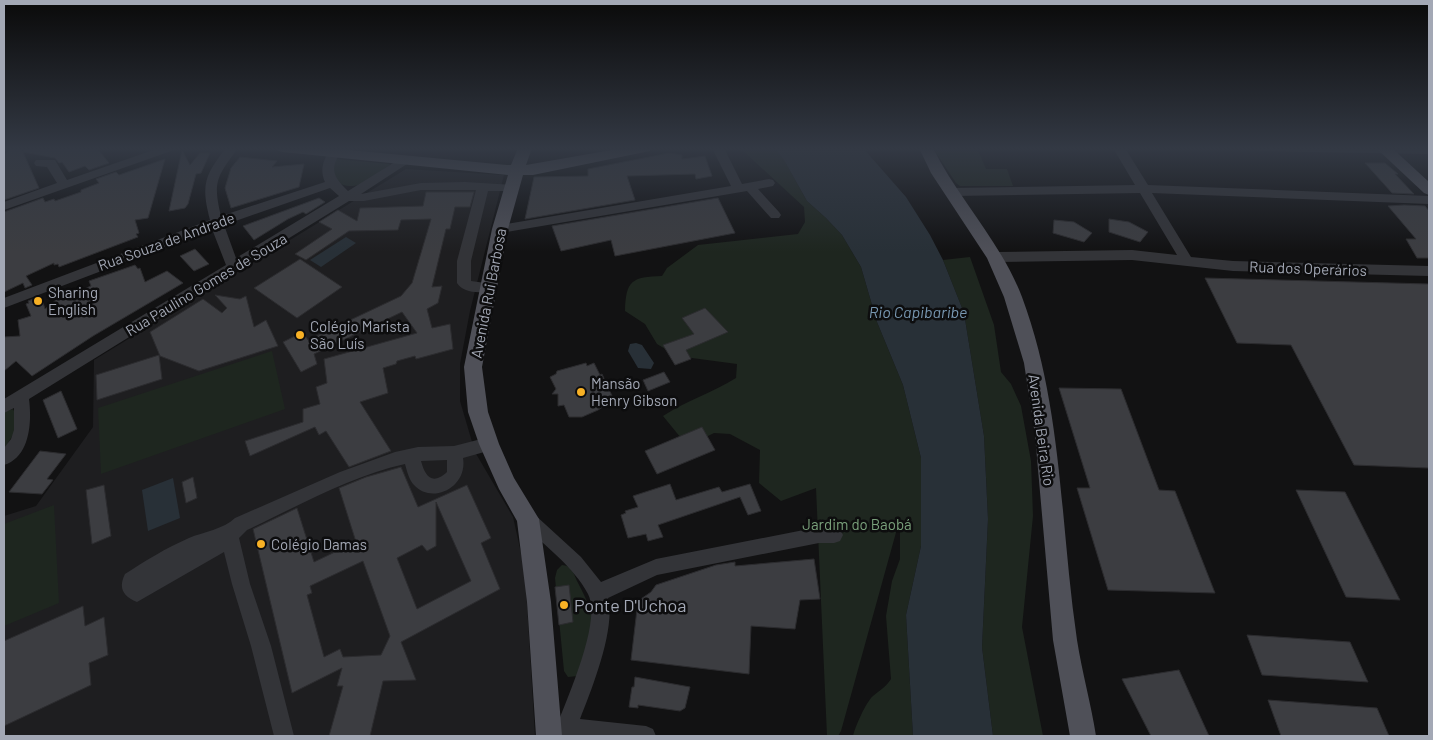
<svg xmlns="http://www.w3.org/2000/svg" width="1433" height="740" font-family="Barlow,sans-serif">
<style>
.built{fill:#1e1e20}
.green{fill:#1e261f}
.water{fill:#283037}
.building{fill:#3c3d41;stroke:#2c2c2f;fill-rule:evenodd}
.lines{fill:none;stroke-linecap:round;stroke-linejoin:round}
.minor{fill:#333438;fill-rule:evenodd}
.major{fill:#4f5058;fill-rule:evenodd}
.poi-dot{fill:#f8b125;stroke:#0d0d0e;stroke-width:2}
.labels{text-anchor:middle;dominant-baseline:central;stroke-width:5;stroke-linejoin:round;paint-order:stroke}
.street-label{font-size:15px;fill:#a3a8b5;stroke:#0d0d0e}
.poi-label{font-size:15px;fill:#a3a8b5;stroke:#0d0d0e;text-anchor:start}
.park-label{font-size:15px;fill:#79a07b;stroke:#0d0d0e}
.water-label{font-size:16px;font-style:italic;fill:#7897b1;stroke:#0d0d0e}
.near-poi-label{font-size:18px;fill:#a3a8b5;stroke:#0d0d0e;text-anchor:start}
</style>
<rect width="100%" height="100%" fill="#121213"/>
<path class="built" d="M406,169L504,175L470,311L460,364V401L475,452L513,517L525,571L535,736H4V516L36,506L93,427L94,360Z"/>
<g class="green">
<path d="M740,148H774L784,160L807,201L826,218L842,235L861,267L877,322L903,385L921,458V546L906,615L913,736H853C855,727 866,702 873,696C881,689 885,688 891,679L886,616L892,581L900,559V518L841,731L838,736H827L816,488L781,501L759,483L760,450L730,434L714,433L696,442L681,438L663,416C687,400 712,393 736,378L737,364L677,356L657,344L645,324L625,311C626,280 632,277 662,276L667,268L698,245L798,234L805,222L804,207Z"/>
<path d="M933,148H977L986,169H1007L1013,186H960L956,183Z"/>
<path d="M336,159L389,164L390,165C368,179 358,195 332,180V162Z"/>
<path d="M970,257L994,325L1001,372L1011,384L1021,406L1031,461L1033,516L1022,627L1043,736H993L982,647L988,519L984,436L964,313L943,260Z"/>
<path d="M272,351L285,409L101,474L98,408Z"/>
<path d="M13,409L14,411V433L4,450V412Z"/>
<path d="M54,505L59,603L4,626V524Z"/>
<path d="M562,565C571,565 574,574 577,581C582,591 589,603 591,614C594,634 583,657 577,676L568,677L564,671L555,578L557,570Z"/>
</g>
<g class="water">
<path d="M774,148H863L906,197L930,235L943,260L964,313L984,436L988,519L982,647L993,736H913L906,615L921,546V458L903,385L877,322L861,267L842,235L826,218L807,201L784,160Z"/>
<path d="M346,237L356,243L321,267L310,260Z"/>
<path d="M636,343L642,345L654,363L651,369L638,368L628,351L630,344Z"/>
<path d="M173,478L180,518L148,531L142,490Z"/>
</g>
<g class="building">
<path d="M12,148H21L23,152V148H97L109,163L89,170L85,166L69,172L62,162L59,163L55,158L23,152L39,188L4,200V155Z"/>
<path d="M182,150L190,165L200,153H210L201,173L196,174L188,204L185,208L169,211Z"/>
<path d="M669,153L682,155V159L705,156L712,176L696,179L695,174L627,176L635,200L525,219L534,177L588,176V169Z"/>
<path d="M240,157L277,161L272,167L304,164L299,187L231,208L225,188L231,168Z"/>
<path d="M165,159L148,218L135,220L139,233L136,234L138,237L59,267L58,264L54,265V263L26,276L32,285L25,288L23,283L4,292V212L43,198L45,202L54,199L55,201L81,192V190L99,183L96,179L116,172L119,175Z"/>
<path d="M1365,163H1385L1398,174H1395L1414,194L1392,193Z"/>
<path d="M426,192H474L470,207H455L450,229H446L432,287L442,286L438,303L427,309L432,328L450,324L453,349L416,359L415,356L397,361L396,364L383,368L388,393L360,402L391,451L349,467L326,431L319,435L315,427L250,456L245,441L303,422V409L320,404L316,387L327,383L324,359L417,333L402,312L314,354L317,364L301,372L283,342L303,332L308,340L401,296L412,283L431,219L401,220L398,230L349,231L306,260L295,254L332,229L319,222L338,210L357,221L360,208L423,206Z"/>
<path d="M319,198L325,202L306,214L303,212L288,219L254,240L243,226Z"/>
<path d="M718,198L735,233L615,256L611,240L561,251L552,226Z"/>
<path d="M1404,205L1425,206L1429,211V258H1417L1406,239H1416L1388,206Z"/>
<path d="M1109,219L1129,222L1148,232L1140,242L1109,232Z"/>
<path d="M1054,220L1074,222L1092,233L1084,242L1053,233Z"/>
<path d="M195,249L209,264L194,271L180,256Z"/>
<path d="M300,259L342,287L297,318L254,288Z"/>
<path d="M135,265L138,269L140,268L145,282L167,271L183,283L93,336L32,376L16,361L4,371V337L20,336L18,320L31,316L26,304L29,303L28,301L41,296L45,309L63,294L68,296L91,286L89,281Z"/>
<path d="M1205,278L1429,284V468L1354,465L1291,345L1237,343Z"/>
<path d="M215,295L240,299L246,296L254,327L266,320L278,346L199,371L160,356L150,332L203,299L222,313L227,308Z"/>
<path d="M705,308L728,332L686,350L691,359L675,365L663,345L694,334L682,318Z"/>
<path d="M159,355L162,379L97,400L96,375Z"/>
<path d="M586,363L587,366L594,363L600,375L602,374L613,398L606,401L607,404L598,410L582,417H569L564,405L558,406V394H552L556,389L550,377L556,374L557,371Z"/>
<path d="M664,372L670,382L648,391L643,380Z"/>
<path d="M1059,388L1121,389L1159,490L1175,491L1215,593L1108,590L1077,488H1090Z"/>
<path d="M61,391L77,429L58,438L43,400Z"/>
<path d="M702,427L715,450L657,474L645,451Z"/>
<path d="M40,451L66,454L47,479L53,480L42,494L9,492Z"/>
<path d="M401,467L418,507L467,485L491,538L481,543L500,589L401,642L416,680L383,681L370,736H329L343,686H337L342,668L292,693L253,529L297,508L314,562L356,542L339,488L366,477ZM436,502L471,581L417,609L397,558L422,545L427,551L436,546ZM363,561L390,636L381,655L343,657L340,649L324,657L307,595L312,593L310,586Z"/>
<path d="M193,477L197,498L186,503L182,482Z"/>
<path d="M670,484L676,500L719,487L722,492L750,484L761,511L748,515L740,497L658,525L663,537L648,541L646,534L628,538L621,515L626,513L625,511L638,507L633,496Z"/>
<path d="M104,485L111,536L92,544L86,490Z"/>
<path d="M1296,490L1345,492L1400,600L1346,597Z"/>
<path d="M814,559L820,599L800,600L795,629L751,626L749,674L631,660L638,601L651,592L656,585L716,565L735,562V566Z"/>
<path d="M569,585L573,622L559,625L555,587Z"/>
<path d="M83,606L85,626L104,617L108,655L89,663L91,685L4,726V641Z"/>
<path d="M1247,635L1350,642L1368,682L1262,675Z"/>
<path d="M1179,670L1209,736H1151L1122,679Z"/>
<path d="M635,677L690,687L685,708L680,711L638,705V708L629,707L632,687H634Z"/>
<path d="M1268,700L1377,708L1389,736H1281Z"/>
</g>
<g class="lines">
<g class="minor">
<path d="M159,148H176L174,150L4,210V202L57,183L47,167L36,166L34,163L36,160H55L67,180Z"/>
<path d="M226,148H238C218,176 212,180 221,216L325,182C319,169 324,159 331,148H343C330,168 331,175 348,191L403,157L407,156L413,160L361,194L421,183L465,182L514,185L516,188L514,191H488L471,261V281L492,284L494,287L492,290C481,294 463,293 457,283V261L476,190H421L364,201H349L29,399C32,422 30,457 4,465V448L11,439L14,430V408L4,413V399L226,265L212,229L4,308V298L210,220C201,185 204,176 226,148ZM330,188L339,196L236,258L224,225Z"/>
<path d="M712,148H724L742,184L769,179L773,180L775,183L773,186L758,189L779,212L781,215L779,218H771L747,191L500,233L494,229L500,225L731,186Z"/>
<path d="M1113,148H1125L1148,185L1429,196V204L1152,193L1191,257L1233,261L1429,266V276L1233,271L1132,260L995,262L990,260L988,257L990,254L995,252L1132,250L1177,255L1140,193L952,196L946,192L952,188L1135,185Z"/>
<path d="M1253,148H1429V154L1259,151Z"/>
<path d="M489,437L495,439L497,444L495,449L463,458C468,487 432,505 414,485C409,480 407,471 405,464C353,475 296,507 247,530L239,538L250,584L271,646L294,736H274L251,646L232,584L224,552L137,602C123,596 118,588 125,574C145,561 166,548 189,538C203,532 224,529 235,518L340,472L395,452L418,447L454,446ZM447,460V472C432,486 425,476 421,461Z"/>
<path d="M528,511L534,514L581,557L601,582L656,559L819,527H834L840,529L843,535L840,541L834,543H819L657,575L608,598C616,628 592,689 580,719L646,726L653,729L656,736H553C563,706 603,623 588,594C574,567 544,545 522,524L519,519L522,514Z"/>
</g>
<g class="major">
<path d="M276,148H328L507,165H511L518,148H532L526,165L623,148H652L650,151L645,152L533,175H523L508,229L482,367L488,412L499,444L514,478L539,519L551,602L562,736H536L527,602L517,521L499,489L479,444L468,412L464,367L492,229L508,175L283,152L278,151Z"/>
<path d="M919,148H933C959,200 1001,242 1022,297C1063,407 1060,525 1077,640C1082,672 1091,704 1096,736H1070L1053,640L1035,435L1024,363L1004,297L987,258L931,173Z"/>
<path d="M1376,148H1392L1429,182V195L1424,193Z"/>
</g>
</g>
<linearGradient id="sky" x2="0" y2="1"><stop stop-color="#0a0a0a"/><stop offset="0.59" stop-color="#333944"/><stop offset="1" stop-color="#333944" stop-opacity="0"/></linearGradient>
<rect width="1433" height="252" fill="url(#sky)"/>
<g class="poi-dot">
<circle cx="38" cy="301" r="5"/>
<circle cx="300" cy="335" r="5"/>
<circle cx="581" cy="392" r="5"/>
<circle cx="261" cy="544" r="5"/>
<circle cx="564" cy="605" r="5"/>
</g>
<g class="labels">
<g class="street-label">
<text transform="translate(166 241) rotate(-20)">Rua Souza de Andrade</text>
<text transform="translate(1308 268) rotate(2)">Rua dos Operários</text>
<text transform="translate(206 284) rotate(-31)">Rua Paulino Gomes de Souza</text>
<text transform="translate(488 293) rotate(-79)">Avenida Rui Barbosa</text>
<text transform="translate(1042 430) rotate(82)">Avenida Beira Rio</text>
</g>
<g class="poi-label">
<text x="48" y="292">Sharing<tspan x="48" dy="17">English</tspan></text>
<text x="310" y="326">Colégio Marista<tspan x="310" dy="17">São Luís</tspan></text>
<text x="591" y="383">Mansão<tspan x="591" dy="17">Henry Gibson</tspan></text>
<text x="271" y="544">Colégio Damas</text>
</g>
<g class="park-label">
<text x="857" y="524">Jardim do Baobá</text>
</g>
<g class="water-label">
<text x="918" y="311">Rio Capibaribe</text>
</g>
<g class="near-poi-label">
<text x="574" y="605">Ponte D'Uchoa</text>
</g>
</g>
<rect width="1433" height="740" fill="none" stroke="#a3a8b5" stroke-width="10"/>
</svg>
